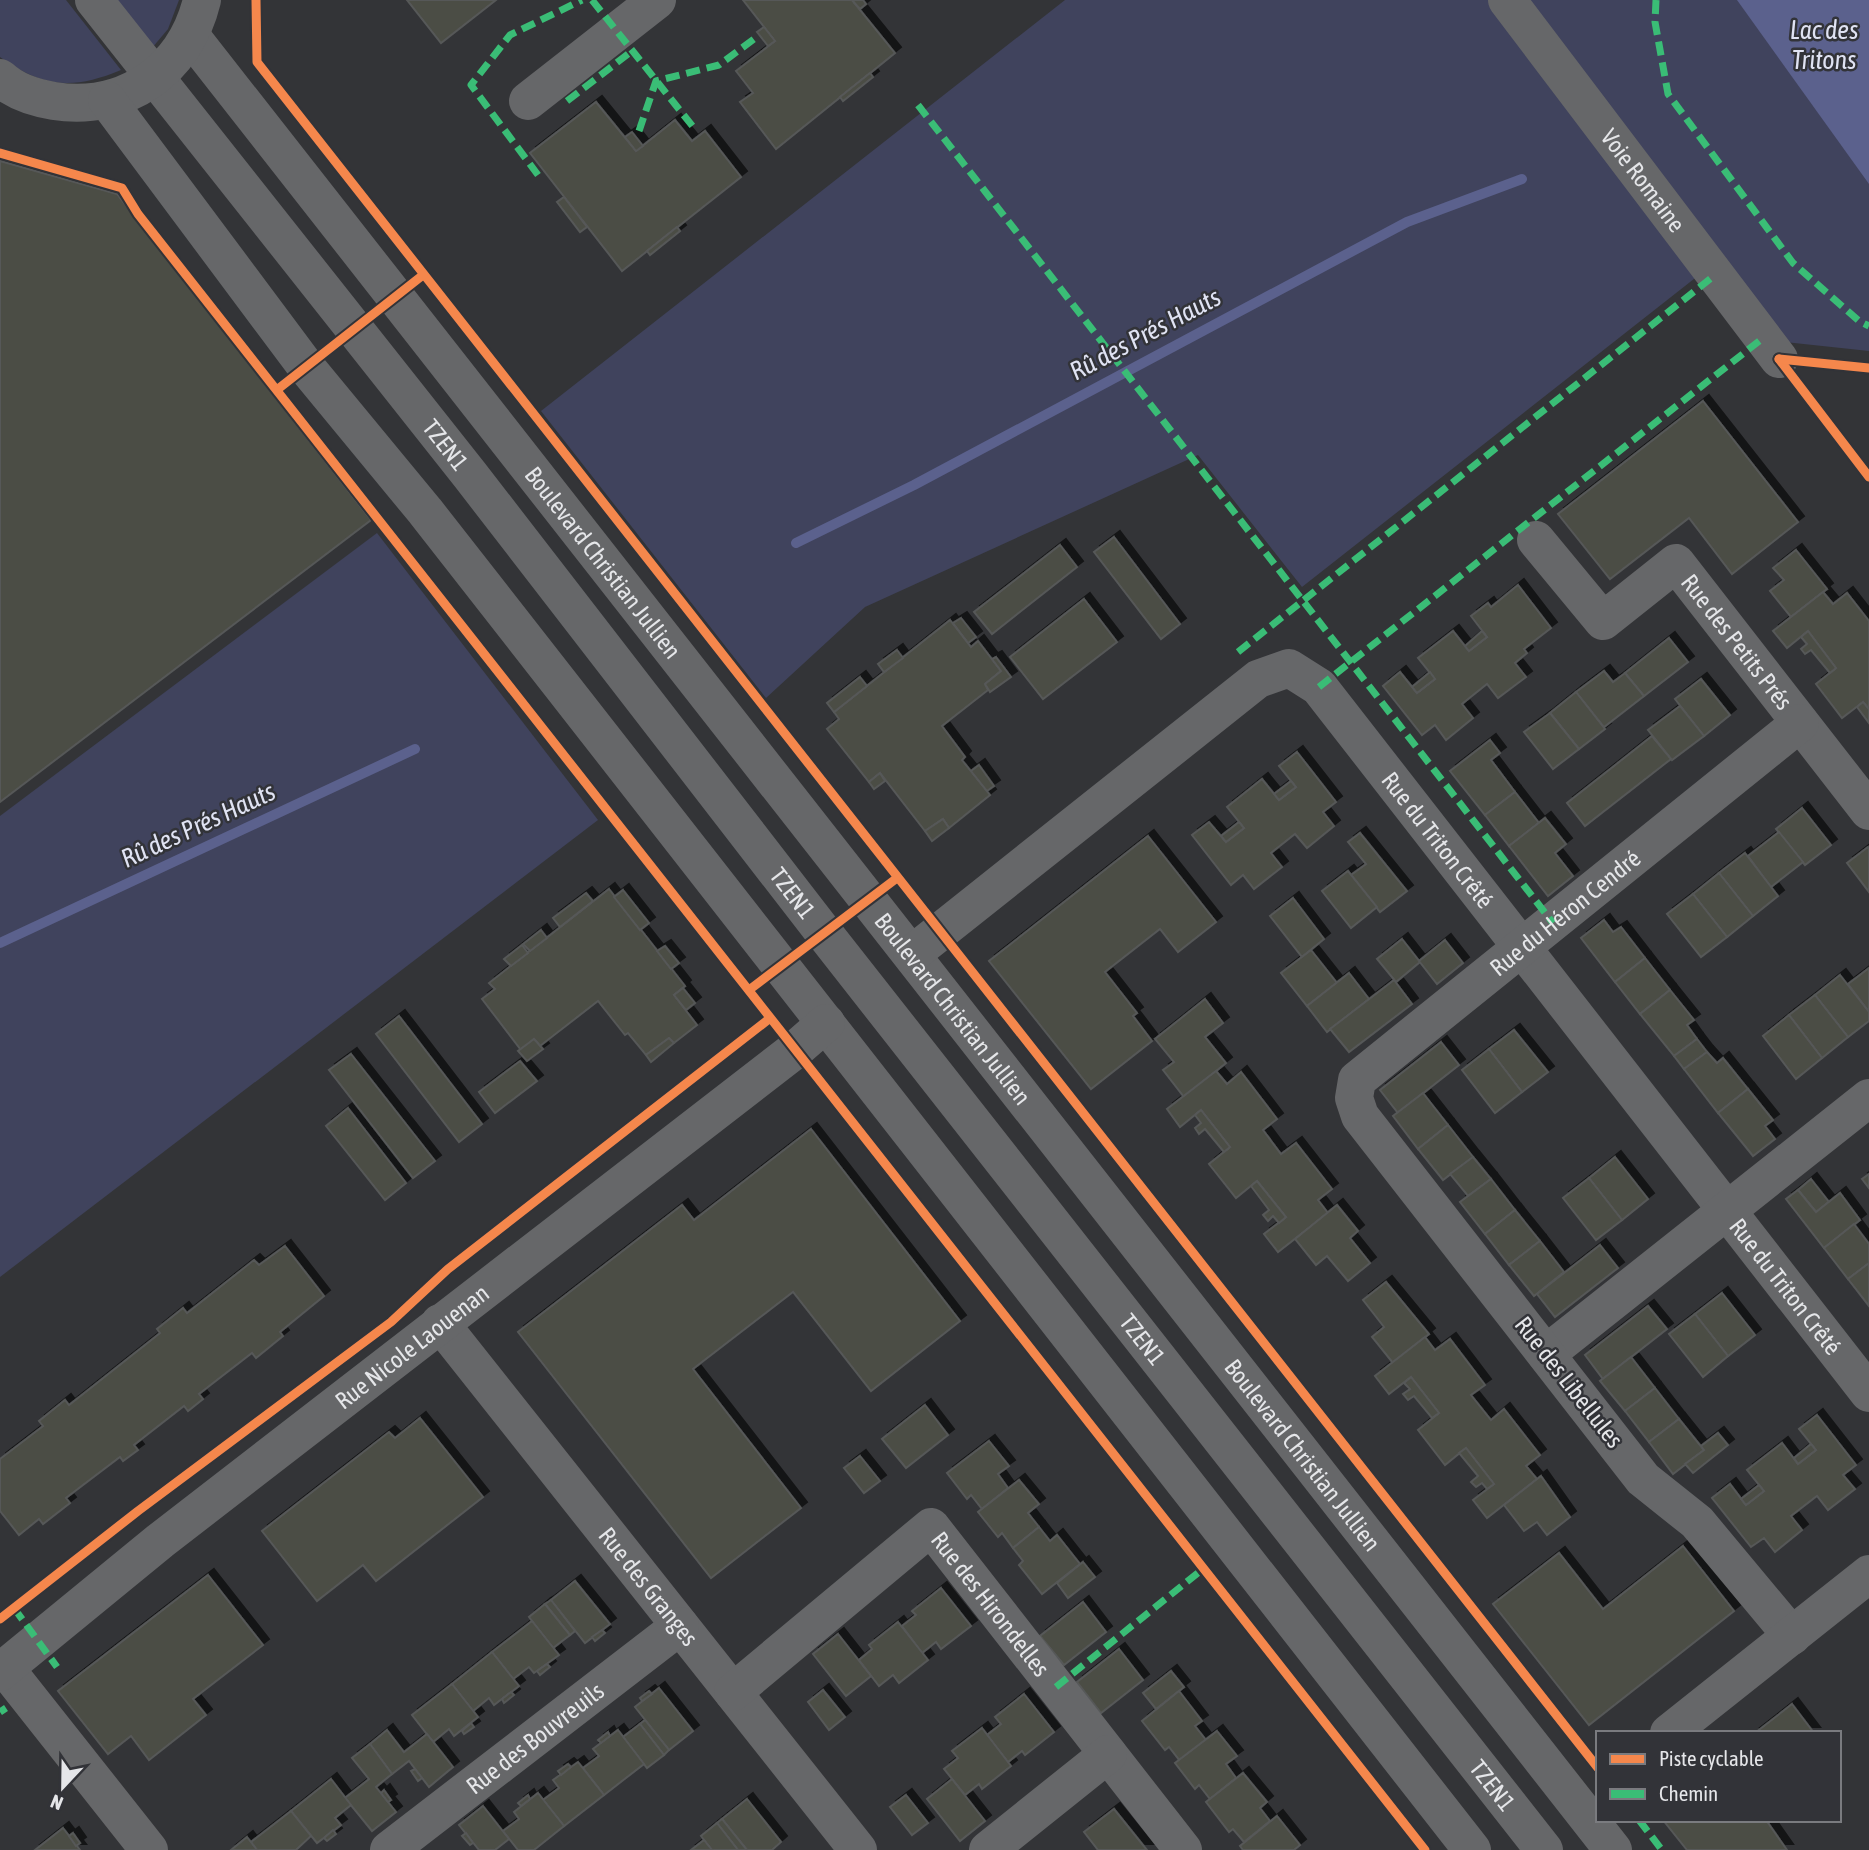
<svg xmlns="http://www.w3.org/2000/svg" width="1869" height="1850" font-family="'Asap Condensed',sans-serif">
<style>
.green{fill:#40435d}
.water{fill:#5b618d}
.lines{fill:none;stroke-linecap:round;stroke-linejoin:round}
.stream{stroke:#5b618d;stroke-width:10}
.building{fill:#4c4d45;stroke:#565858;stroke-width:2;filter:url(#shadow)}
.minor{stroke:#666769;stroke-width:38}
.quiet{stroke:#3abd76;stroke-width:7;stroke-dasharray:14 7;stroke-linecap:butt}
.cycleway-casing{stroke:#323338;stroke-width:13}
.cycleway{stroke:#f5874c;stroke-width:9}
.labels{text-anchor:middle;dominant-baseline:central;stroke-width:5;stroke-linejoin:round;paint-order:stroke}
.street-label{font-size:24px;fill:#e5e6e9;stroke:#323338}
.water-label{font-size:26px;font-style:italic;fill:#e0e3f3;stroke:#323338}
</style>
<defs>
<filter id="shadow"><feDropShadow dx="6" dy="-6" stdDeviation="0" flood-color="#0009"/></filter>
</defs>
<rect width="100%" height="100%" fill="#333437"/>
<g class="green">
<path d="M0,0H66L121,70C73,90 43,88 0,57Z"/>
<path d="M115,0H179L168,29L152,48Z"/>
<path d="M1065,0H1490L1699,275L1302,587L1198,455L865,607L766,698L541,411Z"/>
<path d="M1516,0H1869V351L1775,341Z"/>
<path d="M377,533L598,820L0,1277V816Z"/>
</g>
<path class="water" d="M1737,0H1869V184Z"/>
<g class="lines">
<g class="stream">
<path d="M796,543L914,485L1407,222L1522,179"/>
<path d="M0,943L415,749"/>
</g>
</g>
<g class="building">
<path d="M407,0H496L441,43Z"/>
<path d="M743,0H852L895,53L776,149L740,102L753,93L736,71L775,41Z"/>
<path d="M852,0H863L866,4L860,9Z"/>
<path d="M764,27L775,41L768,46L757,32Z"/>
<path d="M870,73L873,77L843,101L840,97Z"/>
<path d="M596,102L636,151L675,120L692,141L705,131L741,177L622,271L530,153Z"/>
<path d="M632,132L643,146L636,151L625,137Z"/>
<path d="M0,161L117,194L371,520L0,802Z"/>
<path d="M564,197L587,227L580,232L557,202Z"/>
<path d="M677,227L680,231L650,255L647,251Z"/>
<path d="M1703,401L1798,522L1732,574L1689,518L1610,579L1558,514Z"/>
<path d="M1114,537L1180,624L1161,639L1094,552Z"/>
<path d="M1060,545L1077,567L992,634L974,612Z"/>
<path d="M1796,550L1827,589L1791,617L1770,591L1784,580L1773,568Z"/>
<path d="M1518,585L1551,628L1524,649L1527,653L1515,663L1526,677L1498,698L1487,684L1462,704L1473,718L1446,740L1435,725L1422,735L1383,686L1400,672L1417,693L1435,679L1418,658L1453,631L1469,651L1487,637L1471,616L1488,603L1491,607Z"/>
<path d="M1823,592L1833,604L1847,593L1869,621V709L1863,702L1842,718L1816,684L1836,668L1808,631L1787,648L1773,631Z"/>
<path d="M1084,599L1117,642L1043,699L1010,657Z"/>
<path d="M961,618L976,637L968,643L953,623Z"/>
<path d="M950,620L971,647L978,641L1001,671L985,684L988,690L942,726L965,757L962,760L990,795L949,828L943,819L925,831L880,773L869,782L827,729L839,719L834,712Z"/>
<path d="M1482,631L1487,637L1469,651L1465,646Z"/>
<path d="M1808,631L1836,668L1830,673L1811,650L1805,654L1801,649L1807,644L1801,637Z"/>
<path d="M1669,638L1688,662L1644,696L1625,673Z"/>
<path d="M897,650L903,658L884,672L878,664Z"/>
<path d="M996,657L1011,677L990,692L985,684L1001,671L992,659Z"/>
<path d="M1604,671L1613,682L1625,673L1644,696L1604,727L1576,692Z"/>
<path d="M1430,672L1435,679L1417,693L1412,687Z"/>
<path d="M860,677L867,686L834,712L827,703Z"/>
<path d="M1701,679L1730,715L1704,736L1675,699Z"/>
<path d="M1576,692L1605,729L1579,749L1550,713Z"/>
<path d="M1863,702L1869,709V723L1857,707Z"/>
<path d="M1680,706L1704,736L1672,760L1648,730Z"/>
<path d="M1550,713L1579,749L1553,769L1524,732Z"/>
<path d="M1652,736L1671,759L1585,826L1567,803Z"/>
<path d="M1490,740L1500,753L1491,760L1515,792L1485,815L1450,771Z"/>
<path d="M1297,752L1336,802L1323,812L1334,826L1307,848L1295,834L1271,853L1282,867L1254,889L1243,875L1231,885L1192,835L1209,822L1226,842L1244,828L1227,807L1262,779L1279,800L1296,787L1279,766Z"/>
<path d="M979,765L994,786L987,791L971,771Z"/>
<path d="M880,773L885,781L874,789L869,782Z"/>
<path d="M1291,781L1296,787L1279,800L1274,794Z"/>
<path d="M1515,792L1539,823L1509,846L1485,815Z"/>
<path d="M1802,808L1831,845L1805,865L1776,829Z"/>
<path d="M1545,818L1566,844L1555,853L1573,876L1548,896L1509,846Z"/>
<path d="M943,819L949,828L932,841L925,831Z"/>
<path d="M1239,822L1244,828L1226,842L1221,836Z"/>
<path d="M1779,832L1803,862L1771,887L1748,856Z"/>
<path d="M1360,833L1407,891L1380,912L1351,875L1366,864L1348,842Z"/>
<path d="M1148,836L1216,922L1178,952L1160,929L1105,972L1137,1013L1133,1016L1152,1041L1091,1089L989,961Z"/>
<path d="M1868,847L1869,849V892L1847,863Z"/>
<path d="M1745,853L1778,896L1753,916L1719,873Z"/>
<path d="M1348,871L1377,907L1351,928L1322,891Z"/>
<path d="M1719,873L1753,916L1727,937L1693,894Z"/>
<path d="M609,889L685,986L674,995L697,1025L674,1043L669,1038L646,1055L628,1033L625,1035L598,1001L540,1046L534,1039L521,1050L482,999L495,989L489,983Z"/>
<path d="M623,890L649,923L640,930L614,897Z"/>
<path d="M586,893L593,901L560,927L553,918Z"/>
<path d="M1693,894L1727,937L1701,957L1667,914Z"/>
<path d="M1293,898L1324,939L1302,957L1270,916Z"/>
<path d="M1604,920L1613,932L1621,927L1645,958L1615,982L1581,938Z"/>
<path d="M541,930L547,938L530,951L523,944Z"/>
<path d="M1402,939L1420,962L1396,982L1377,959Z"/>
<path d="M1445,940L1463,963L1437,984L1419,961Z"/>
<path d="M522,945L528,953L511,966L504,959Z"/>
<path d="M665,946L679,963L671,969L657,951Z"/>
<path d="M1311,950L1337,983L1307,1006L1281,973Z"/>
<path d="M1645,958L1670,990L1640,1014L1615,982Z"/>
<path d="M1869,968V1012L1848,984Z"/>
<path d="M1349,973L1369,999L1327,1032L1307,1006Z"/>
<path d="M1840,975L1869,1012V1021L1848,1037L1815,995Z"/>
<path d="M1394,980L1412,1004L1349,1052L1330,1029Z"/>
<path d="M683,988L695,1003L686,1010L674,995Z"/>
<path d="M1670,990L1694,1020L1687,1025L1697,1039L1674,1056L1640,1014Z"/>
<path d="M1815,995L1848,1037L1822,1058L1789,1015Z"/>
<path d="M1205,999L1223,1023L1205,1037L1226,1063L1184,1097L1163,1070L1174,1062L1155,1039Z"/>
<path d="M1789,1015L1822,1058L1796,1079L1763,1036Z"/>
<path d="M399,1016L482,1124L459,1142L376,1034Z"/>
<path d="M1514,1030L1548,1072L1522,1092L1489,1049Z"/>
<path d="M669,1038L674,1043L651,1062L646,1055Z"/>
<path d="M534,1039L543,1049L527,1061L518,1051Z"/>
<path d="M1697,1039L1707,1052L1684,1069L1674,1056Z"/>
<path d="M1441,1042L1459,1065L1398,1113L1380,1090Z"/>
<path d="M1489,1049L1522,1092L1495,1113L1462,1070Z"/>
<path d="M1707,1052L1717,1063L1723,1058L1748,1089L1718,1113L1684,1069Z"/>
<path d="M351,1054L435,1161L413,1178L329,1070Z"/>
<path d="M520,1061L537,1081L495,1113L479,1092Z"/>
<path d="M1216,1071L1227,1084L1241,1072L1277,1119L1263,1130L1281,1154L1296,1143L1332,1189L1318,1200L1328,1213L1278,1252L1264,1234L1286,1217L1257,1181L1236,1198L1209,1164L1230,1147L1201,1110L1180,1127L1167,1109Z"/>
<path d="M1748,1089L1773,1120L1765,1126L1775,1139L1753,1156L1718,1113Z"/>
<path d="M1423,1093L1448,1125L1418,1149L1393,1116Z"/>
<path d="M348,1108L406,1183L385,1200L326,1126Z"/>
<path d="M1201,1110L1230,1147L1224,1152L1205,1129L1199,1134L1195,1128L1201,1123L1195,1115Z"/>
<path d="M1448,1125L1473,1157L1443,1180L1418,1149Z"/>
<path d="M811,1129L960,1321L871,1391L793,1292L693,1369L801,1508L711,1578L518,1332L682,1205L694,1220Z"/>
<path d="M1473,1157L1491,1179L1468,1196L1450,1174Z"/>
<path d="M1615,1157L1648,1199L1622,1220L1589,1178Z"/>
<path d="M1869,1174V1188L1862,1179Z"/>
<path d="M1589,1178L1622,1220L1596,1240L1563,1198Z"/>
<path d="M1491,1179L1515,1210L1485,1234L1460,1202Z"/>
<path d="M1811,1179L1829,1202L1816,1212L1798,1190Z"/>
<path d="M1257,1181L1286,1217L1279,1223L1273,1216L1268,1221L1263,1215L1269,1210L1251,1186Z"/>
<path d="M1798,1190L1816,1212L1840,1193L1860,1220L1824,1248L1786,1199Z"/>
<path d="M1337,1205L1358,1231L1350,1238L1370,1263L1348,1281L1327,1256L1316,1265L1295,1239Z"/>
<path d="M1515,1210L1540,1241L1509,1265L1485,1234Z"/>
<path d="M1854,1224L1869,1244V1263L1848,1279L1824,1248Z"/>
<path d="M1540,1241L1564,1272L1534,1296L1509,1265Z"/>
<path d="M1600,1245L1618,1268L1555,1317L1537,1294Z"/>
<path d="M285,1246L324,1296L280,1332L283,1336L256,1358L252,1353L199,1394L203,1399L188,1411L184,1406L134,1445L138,1450L123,1461L120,1457L66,1498L70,1503L43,1524L39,1519L19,1535L0,1511V1459L43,1426L39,1421L65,1400L69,1405L160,1333L157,1329L183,1308L187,1313L254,1260L259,1265Z"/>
<path d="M1869,1263V1306L1848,1279Z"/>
<path d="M1386,1282L1429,1334L1393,1363L1372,1337L1384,1327L1363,1300Z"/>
<path d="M1722,1293L1755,1335L1728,1356L1695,1314Z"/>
<path d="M1648,1306L1667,1329L1603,1379L1585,1355Z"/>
<path d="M1695,1314L1728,1356L1703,1377L1669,1334Z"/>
<path d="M1425,1337L1435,1350L1450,1339L1485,1385L1471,1395L1491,1420L1504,1409L1540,1455L1526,1466L1537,1479L1487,1518L1473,1500L1494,1484L1466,1448L1445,1465L1418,1430L1439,1413L1411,1377L1389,1394L1375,1376Z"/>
<path d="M1631,1357L1655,1388L1625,1411L1600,1381Z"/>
<path d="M1411,1377L1439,1413L1432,1418L1414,1396L1408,1400L1403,1394L1410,1389L1404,1383Z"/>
<path d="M1655,1388L1679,1419L1649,1442L1625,1411Z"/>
<path d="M925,1405L948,1435L906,1468L882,1439Z"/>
<path d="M1817,1415L1856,1465L1843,1475L1855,1489L1828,1510L1817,1496L1791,1516L1802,1530L1775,1552L1764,1538L1751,1547L1712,1498L1730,1484L1746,1505L1764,1491L1747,1470L1782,1443L1798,1464L1816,1450L1799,1429Z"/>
<path d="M420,1418L483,1497L376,1581L363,1565L317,1601L262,1531L389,1432L395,1438Z"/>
<path d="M1679,1419L1704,1450L1673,1474L1649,1442Z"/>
<path d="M1718,1433L1728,1445L1693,1473L1685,1464L1704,1450L1701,1446Z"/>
<path d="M989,1441L1009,1466L998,1474L1008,1488L982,1509L971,1495L967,1499L947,1473Z"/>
<path d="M1811,1444L1816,1450L1798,1464L1794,1458Z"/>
<path d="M1466,1448L1494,1484L1487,1489L1482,1483L1476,1487L1471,1482L1478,1476L1459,1453Z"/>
<path d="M860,1456L880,1481L864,1493L844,1468Z"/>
<path d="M1541,1476L1570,1517L1547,1535L1537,1522L1524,1531L1504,1505Z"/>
<path d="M1019,1480L1039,1504L1028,1513L1039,1527L1013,1548L1002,1533L998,1537L978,1512Z"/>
<path d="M1759,1485L1764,1491L1746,1505L1741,1499Z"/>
<path d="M1039,1527L1050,1541L1057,1535L1080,1564L1042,1594L1019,1565L1023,1561L1013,1548Z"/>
<path d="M1683,1546L1734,1611L1589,1725L1493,1604L1559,1553L1603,1609Z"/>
<path d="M1083,1562L1095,1577L1068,1598L1057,1583Z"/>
<path d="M208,1575L263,1645L193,1699L206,1715L149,1760L131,1736L108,1754L58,1691Z"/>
<path d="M575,1581L610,1624L585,1643L551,1600Z"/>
<path d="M941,1588L971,1626L941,1649L936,1642L922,1653L902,1626L916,1615L912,1611Z"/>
<path d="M551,1600L575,1631L570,1635L545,1604Z"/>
<path d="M1083,1602L1106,1632L1064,1665L1040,1636Z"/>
<path d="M545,1604L570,1635L553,1648L529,1617Z"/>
<path d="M532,1621L559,1655L534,1673L529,1667L513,1679L492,1652Z"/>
<path d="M898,1622L928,1660L899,1683L893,1675L879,1686L859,1660L872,1649L869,1645Z"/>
<path d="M602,1630L605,1633L595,1641L592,1637Z"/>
<path d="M838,1634L871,1676L846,1696L813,1654Z"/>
<path d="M1119,1649L1143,1680L1101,1713L1077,1682Z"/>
<path d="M492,1652L519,1686L494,1705L489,1698L473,1711L452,1684Z"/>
<path d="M547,1664L550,1667L540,1675L537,1671Z"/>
<path d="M1171,1671L1184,1687L1156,1709L1143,1693Z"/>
<path d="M452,1684L478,1717L454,1736L449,1729L433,1742L412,1715Z"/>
<path d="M659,1688L693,1731L669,1750L635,1707Z"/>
<path d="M823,1690L845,1717L829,1730L808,1702Z"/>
<path d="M649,1691L652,1694L642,1701L640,1698Z"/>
<path d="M1179,1691L1202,1721L1195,1726L1206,1740L1180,1761L1169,1747L1165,1750L1142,1721Z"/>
<path d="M511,1692L514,1695L504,1703L502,1699Z"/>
<path d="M1024,1694L1054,1732L1025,1755L1022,1751L1008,1762L987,1735L1001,1724L995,1717Z"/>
<path d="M1792,1704L1814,1733H1755Z"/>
<path d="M645,1720L669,1750L664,1755L640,1724Z"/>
<path d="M471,1723L474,1727L464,1734L462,1731Z"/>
<path d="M640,1724L664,1755L647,1768L623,1737Z"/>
<path d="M982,1728L1011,1766L982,1789L979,1784L965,1795L944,1769L958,1758L952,1751Z"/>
<path d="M387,1730L404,1752L427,1734L453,1767L429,1787L409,1761L392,1774L370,1744Z"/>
<path d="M618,1730L644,1764L604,1795L583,1768L599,1756L593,1749Z"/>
<path d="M1217,1731L1237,1756L1226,1764L1236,1778L1210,1799L1199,1785L1195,1789L1175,1763Z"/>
<path d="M608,1732L610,1736L601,1743L598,1740Z"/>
<path d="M370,1744L392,1774L376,1787L396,1812L372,1831L345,1798L369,1779L352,1758Z"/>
<path d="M578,1762L604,1795L564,1826L543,1800L559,1788L553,1780Z"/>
<path d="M568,1764L571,1767L561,1775L558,1771Z"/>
<path d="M415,1769L422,1778L418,1781L411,1771Z"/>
<path d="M1243,1773L1267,1802L1260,1808L1270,1821L1244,1842L1233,1829L1229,1832L1206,1802Z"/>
<path d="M331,1779L351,1805L335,1818L341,1825L317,1843L291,1811Z"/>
<path d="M952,1779L985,1821L960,1841L927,1799Z"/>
<path d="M384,1790L391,1800L388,1802L381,1793Z"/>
<path d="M538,1793L564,1826L534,1850H518L503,1831L519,1819L514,1812Z"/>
<path d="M528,1795L530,1799L521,1806L518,1803Z"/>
<path d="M906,1795L928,1823L912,1835L890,1807Z"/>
<path d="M747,1799L781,1842L772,1850H747L722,1819Z"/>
<path d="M483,1806L509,1839L495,1850H479L459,1825Z"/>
<path d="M1114,1809L1147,1850H1098L1084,1832Z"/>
<path d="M291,1811L311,1836L296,1850H257L251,1842Z"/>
<path d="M1277,1816L1300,1845L1294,1850H1243L1240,1846Z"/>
<path d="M722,1819L746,1849L745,1850H738L717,1823Z"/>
<path d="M1663,1820H1766L1787,1850H1687Z"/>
<path d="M717,1823L738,1850H712L701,1836Z"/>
<path d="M63,1828L80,1850H35Z"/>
<path d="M333,1830L336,1834L327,1841L324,1838Z"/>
<path d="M73,1833L80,1843L76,1846L69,1836Z"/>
<path d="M466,1833L473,1843L470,1845L462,1836Z"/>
<path d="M247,1837L257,1850H231Z"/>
<path d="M704,1840L712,1850H691Z"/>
</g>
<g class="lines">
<g class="minor">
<path id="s1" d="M94,0L470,475L824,933L1544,1850"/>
<path id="s2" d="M1507,0L1779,359"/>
<path id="s3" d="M190,35L1613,1850"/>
<path d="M0,78C14,91 35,98 54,101C126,112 185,70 202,0"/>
<path d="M107,100L307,368L425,511L1472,1850"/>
<path d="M528,101L657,0"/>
<path id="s4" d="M1536,540L1603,621L1676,563L1869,811"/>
<path id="s5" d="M912,954L1258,679L1289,668L1319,687L1869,1393"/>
<path id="s6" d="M440,1323L858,1850"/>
<path d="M1546,1354L1869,1098"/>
<path id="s7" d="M1792,1636L1697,1522L1643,1479L1360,1116L1354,1098L1357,1080L1800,723"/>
<path d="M5,1668L149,1850"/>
<path id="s8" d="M0,1672L160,1541L795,1050L826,1023"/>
<path id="s9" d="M733,1692L931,1527L1183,1850"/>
<path d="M1669,1733L1869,1574"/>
<path id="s10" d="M389,1850L680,1626"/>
<path d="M988,1850L1108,1754"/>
</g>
<g class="quiet">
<path d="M592,0L694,128"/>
<path d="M1656,0L1655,22L1668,94L1793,263L1859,321L1869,326"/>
<path d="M567,101L632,51"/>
<path d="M918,105L1553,923"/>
<path d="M639,131L656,81L719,65L754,39"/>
<path d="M538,175L471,85L510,35L582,0"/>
<path d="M1238,652L1715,275"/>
<path d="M1319,687L1763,338"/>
<path d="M14,1608L57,1667"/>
<path d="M1056,1687L1204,1568"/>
<path d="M0,1712L6,1708"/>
<path d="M1639,1820L1662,1850"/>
</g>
<defs>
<g id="cycleway">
<path d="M256,0L257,62L1598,1768"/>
<path d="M0,153L122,188L138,214L1425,1850"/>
<path d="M1779,359L1869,477"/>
<path d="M1779,359L1869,368"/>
<path d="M278,389L423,275"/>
<path d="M749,990L897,878"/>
<path d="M0,1619L138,1511L391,1322L448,1269L769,1019"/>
</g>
</defs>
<use href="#cycleway" class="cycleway-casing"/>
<use href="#cycleway" class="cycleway"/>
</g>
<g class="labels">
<g class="street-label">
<text stroke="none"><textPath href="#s2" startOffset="226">Voie Romaine</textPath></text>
<text stroke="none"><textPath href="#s1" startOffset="567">TZEN1</textPath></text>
<text stroke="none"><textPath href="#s3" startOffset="670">Boulevard Christian Jullien</textPath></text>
<text stroke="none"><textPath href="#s4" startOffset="298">Rue des Petits Prés</textPath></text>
<text stroke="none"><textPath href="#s5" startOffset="704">Rue du Triton Crêté</textPath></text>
<text stroke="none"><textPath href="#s1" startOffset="1134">TZEN1</textPath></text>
<text stroke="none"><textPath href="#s7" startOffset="982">Rue du Héron Cendré</textPath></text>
<text stroke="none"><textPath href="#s3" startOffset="1237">Boulevard Christian Jullien</textPath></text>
<text stroke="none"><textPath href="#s5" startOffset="1270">Rue du Triton Crêté</textPath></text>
<text stroke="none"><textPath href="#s1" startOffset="1701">TZEN1</textPath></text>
<text stroke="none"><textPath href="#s8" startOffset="525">Rue Nicole Laouenan</textPath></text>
<text transform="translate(1569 1382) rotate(52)">Rue des Libellules</text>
<text stroke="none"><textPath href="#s3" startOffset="1804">Boulevard Christian Jullien</textPath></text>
<text stroke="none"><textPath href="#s6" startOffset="336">Rue des Granges</textPath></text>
<text stroke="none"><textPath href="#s9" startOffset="355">Rue des Hirondelles</textPath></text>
<text stroke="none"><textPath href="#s10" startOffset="184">Rue des Bouvreuils</textPath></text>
<text stroke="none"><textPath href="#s1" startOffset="2268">TZEN1</textPath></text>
</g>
<g class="water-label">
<text x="1824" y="30">Lac des<tspan x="1824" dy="30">Tritons</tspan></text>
<text transform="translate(1145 334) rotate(-28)">Rû des Prés Hauts</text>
<text transform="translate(198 825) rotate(-25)">Rû des Prés Hauts</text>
</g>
</g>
<rect x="1596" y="1731" width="245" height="91" fill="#323338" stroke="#7a7b7f" stroke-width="2"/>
<rect x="1610" y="1754" width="35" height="10" fill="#f5874c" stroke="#7a7b7f" stroke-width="2"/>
<text x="1659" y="1766" font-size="21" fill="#e5e6e9">Piste cyclable</text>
<rect x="1610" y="1789" width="35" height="10" fill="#3abd76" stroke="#7a7b7f" stroke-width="2"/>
<text x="1659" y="1801" font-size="21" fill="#e5e6e9">Chemin</text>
<g transform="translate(63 1787) rotate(202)" stroke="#323338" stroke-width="5" paint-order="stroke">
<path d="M0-5L12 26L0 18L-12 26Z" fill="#e5e6e9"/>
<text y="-10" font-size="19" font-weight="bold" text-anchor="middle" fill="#e5e6e9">N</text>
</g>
</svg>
